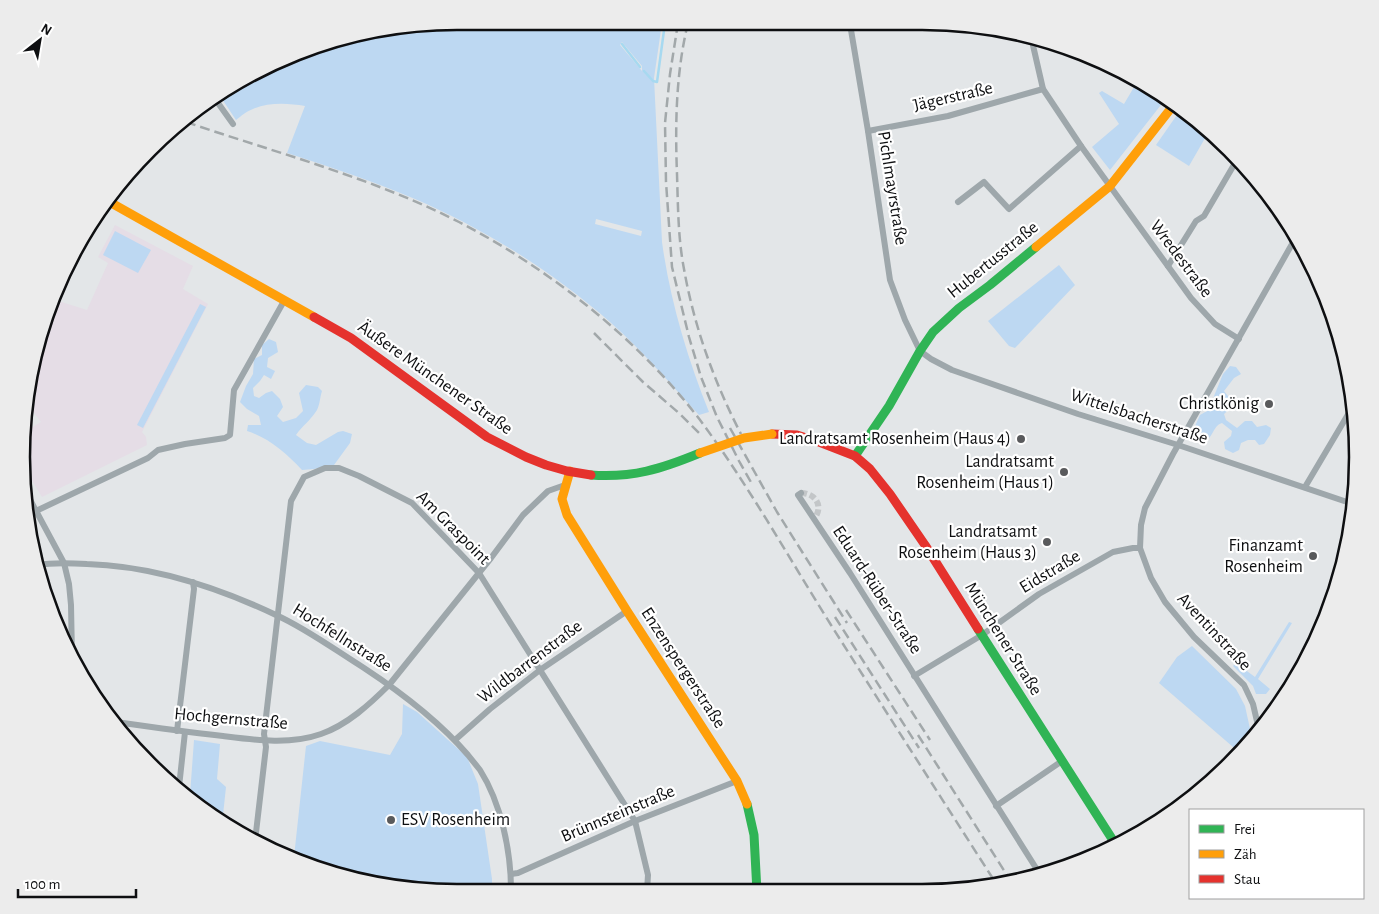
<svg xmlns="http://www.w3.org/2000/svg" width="1379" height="914" font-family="'Alegreya Sans',sans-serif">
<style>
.education{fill:#e5dde6}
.green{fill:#bdd8f2;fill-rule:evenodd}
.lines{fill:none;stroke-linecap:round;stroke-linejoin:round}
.stream{stroke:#a7d9f0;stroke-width:2.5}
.street-tunnel{stroke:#c3c6c8;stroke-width:6;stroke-dasharray:6 3;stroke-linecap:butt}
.street{stroke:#9ea7ab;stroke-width:6}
.fast{stroke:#30b455;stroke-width:9}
.slow{stroke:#ff9f0a;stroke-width:9}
.jam{stroke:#e5322d;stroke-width:9}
.rail{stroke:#a2a8aa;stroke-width:2.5;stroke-dasharray:10 5;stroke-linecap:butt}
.slow-bridge{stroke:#ff9f0a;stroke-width:9}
.poi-dot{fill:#595a5c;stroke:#fff;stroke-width:2}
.labels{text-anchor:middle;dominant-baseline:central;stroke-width:4.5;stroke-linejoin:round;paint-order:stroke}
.street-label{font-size:18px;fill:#0e0f11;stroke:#fff}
.poi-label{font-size:18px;fill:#0e0f11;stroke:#fff;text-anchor:end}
.rim{fill:none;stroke:#0e0f11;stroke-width:2.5}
</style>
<rect width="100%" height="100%" fill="#e3e6e8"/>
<path class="education" d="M115,225L193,266L183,289L208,304L142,432L146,437L147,445L42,497L25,469L23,433L41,422L28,405L52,299L87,310L108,263L98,257Z"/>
<g class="green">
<path d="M457,21L662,23L654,78L662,242C670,300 687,357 709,412L699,415C670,384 642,350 610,322C553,272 485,229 415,199C373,181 330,167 287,153L305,106C288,103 269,102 253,109C247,111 241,116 236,120L218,93L317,44ZM622,42L642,66V71L620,45ZM596,219L642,231L641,236L595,224Z"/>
<path d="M1137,82L1164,101L1110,170L1092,147L1119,124L1099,93L1102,91L1124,104Z"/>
<path d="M1179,112L1208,133L1189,166L1156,145Z"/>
<path d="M115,231L151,250L138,273L103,255Z"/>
<path d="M1059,265L1075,285L1015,348L1009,346L988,321Z"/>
<path d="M200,304L206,307L143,428L137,425Z"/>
<path d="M269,339L276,342L278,352L268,358L267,367L275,371L271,379L264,375L260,381L253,388L254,396L259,398L266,393L272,391L280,399L283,407L277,416L283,422L296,418L303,411L299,393L306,385L318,387L322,391C320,397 320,404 317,410C311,420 302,426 296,435L307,443L316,445L338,432L343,431L352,434L350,443L334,465L314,469L302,470C286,453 269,438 247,431L248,425H261L259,416L247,409L240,402L246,386L253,374L254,359L262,355V345Z"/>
<path d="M1230,366L1236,367L1241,374L1234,378L1224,391L1231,400L1232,407L1224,414L1226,420L1237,428L1245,421H1252L1257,427L1266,425L1271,428L1270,435L1264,444L1259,445L1255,440H1248L1241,443L1239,450L1233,453L1225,449L1224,442L1231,436L1232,431L1222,423C1210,427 1215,443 1197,441L1193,434L1195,426L1200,415L1207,411L1213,404L1214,396L1223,374Z"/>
<path d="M1289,622L1292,623L1258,679L1270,689L1266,694H1256L1253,686L1233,666L1236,663L1255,677Z"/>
<path d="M1192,646L1236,689L1245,706L1252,738L1240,753L1159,683L1177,657Z"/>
<path d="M403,704L417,712L467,757L478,784L492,879V890L400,889L294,857L306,746L320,741L390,755L402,734Z"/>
<path d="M194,740L220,744L217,779L226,787L223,815L216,813L190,795Z"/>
</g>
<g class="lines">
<g class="stream">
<path d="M622,44L640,67"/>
<path d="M644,71L653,81L657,82L665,23"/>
</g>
<path class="street-tunnel" d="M801,493C814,493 823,504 816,516"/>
<g class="street">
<path d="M850,24L868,131L890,280L905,320L920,351L931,359L952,370L975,378L1078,414L1178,445L1353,504"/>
<path d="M1032,41L1043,89L1081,146L1191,298L1215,324L1239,339"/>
<path d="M213,96L233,124"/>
<path d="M868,131L948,116L1043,89"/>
<path d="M958,202L984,182L1009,209L1081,146"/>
<path d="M1168,266L1196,221L1204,216L1238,158"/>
<path d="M1305,487L1353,406"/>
<path d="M801,493L798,495L850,573L1036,868"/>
<path d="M27,494L64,563L69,584L71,605L72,656"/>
<path d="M36,511L148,458L158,450L185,444L225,438L230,435L234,390L284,301"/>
<path d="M38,565C54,562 71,563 87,564C153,566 217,587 276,615C307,629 335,650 364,668C402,693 438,720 468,755C472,760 476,765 480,770C501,803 511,851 511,890"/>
<path d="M914,676L982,635L1039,594L1113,552L1133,548H1140"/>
<path d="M116,722C151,727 187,732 223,736C255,740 290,745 321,734C347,725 370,704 389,685L491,558L523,515L548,491L565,485"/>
<path d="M1259,730L1253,704L1244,685L1194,637L1165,602L1151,578L1140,548L1141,525L1145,508L1173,454L1296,237"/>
<path d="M177,731L194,589L193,582"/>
<path d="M455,740L490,709L540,670L627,611"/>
<path d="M179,787L185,732"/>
<path d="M996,806L1062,761"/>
<path d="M255,841L266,747L264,734L291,501L304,477L325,468H339L359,476L412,503L479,573L635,821L648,875L647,891"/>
<path d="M511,874L518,873L635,821L737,781"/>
</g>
<g class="fast">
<path d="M855,456L889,406L920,351L933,332L959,308L990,285L1036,247"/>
<path d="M591,475C633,478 661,469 700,453"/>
<path d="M978,629L1116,845"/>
<path d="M747,804L754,835L757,892"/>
</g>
<g class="slow">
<path d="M106,200L314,317"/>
<path d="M1036,247L1110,186L1172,107"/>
<path d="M570,471L562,499L567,515L627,611L737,781L747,804"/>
</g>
<g class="jam">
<path d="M314,317L351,338L487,437L526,457L546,465L567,471L591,475"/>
<path d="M772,434L797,435L819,442L855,456L870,469L890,494L925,545L978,629"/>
</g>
<g class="rail">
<path d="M678,23L670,74L665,123L666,182L672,267L689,337L701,377L717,417L739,461L752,484"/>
<path d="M688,23C676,72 675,124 677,174C678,206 678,238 684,269C694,326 714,382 741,434"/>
<path d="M186,122C277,153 373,178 459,222C550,269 642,342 703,424C750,488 789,558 831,625C886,712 942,799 997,885"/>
<path d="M594,333L643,382L680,414L700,434"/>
<path d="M730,428L777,512L847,623"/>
<path d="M846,610L930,740"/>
<path d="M835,617L919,748"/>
<path d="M918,735L1012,883"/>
</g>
<path class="slow-bridge" d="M700,453L744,438L772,434"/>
</g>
<g class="poi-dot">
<circle cx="1269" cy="404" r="5"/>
<circle cx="1021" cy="439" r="5"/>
<circle cx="1064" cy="472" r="5"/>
<circle cx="1047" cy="542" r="5"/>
<circle cx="1313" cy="556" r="5"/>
<circle cx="391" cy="820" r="5"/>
</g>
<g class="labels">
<g class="street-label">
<text transform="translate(953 97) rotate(-13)">Jägerstraße</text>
<text transform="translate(892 188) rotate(81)">Pichlmayrstraße</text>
<text transform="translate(1181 259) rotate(53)">Wredestraße</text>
<text transform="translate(993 260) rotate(-39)">Hubertusstraße</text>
<text transform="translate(435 378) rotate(35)">Äußere Münchener Straße</text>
<text transform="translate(1139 417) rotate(18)">Wittelsbacherstraße</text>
<text transform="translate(453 528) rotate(45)">Am Graspoint</text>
<text transform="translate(1050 572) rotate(-31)">Eidstraße</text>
<text transform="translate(877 590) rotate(57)">Eduard-Rüber-Straße</text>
<text transform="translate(1214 632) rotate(47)">Aventinstraße</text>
<text transform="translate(342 638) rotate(32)">Hochfellnstraße</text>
<text transform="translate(1003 639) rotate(58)">Münchener Straße</text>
<text transform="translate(530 662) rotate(-37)">Wildbarrenstraße</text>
<text transform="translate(683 668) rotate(57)">Enzenspergerstraße</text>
<text transform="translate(231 719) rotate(5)">Hochgernstraße</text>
<text transform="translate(618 814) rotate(-23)">Brünnsteinstraße</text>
</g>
<g class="poi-label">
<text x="1259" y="404">Christkönig</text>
<text x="1011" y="439">Landratsamt Rosenheim (Haus 4)</text>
<text x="1054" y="462">Landratsamt<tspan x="1054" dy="21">Rosenheim (Haus 1)</tspan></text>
<text x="1037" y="532">Landratsamt<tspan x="1037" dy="21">Rosenheim (Haus 3)</tspan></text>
<text x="1303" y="546">Finanzamt<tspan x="1303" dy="21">Rosenheim</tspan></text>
<text x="401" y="820" text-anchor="start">ESV Rosenheim</text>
</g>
</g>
<path d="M0 0H1379V914H0ZM457 30H922A427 427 0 0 1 1349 457V457A427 427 0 0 1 922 884H457A427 427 0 0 1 30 457V457A427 427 0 0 1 457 30Z" fill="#ececec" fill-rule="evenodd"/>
<path class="rim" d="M457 30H922A427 427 0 0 1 1349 457V457A427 427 0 0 1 922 884H457A427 427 0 0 1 30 457V457A427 427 0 0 1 457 30Z"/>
<rect x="1189" y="809" width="175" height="90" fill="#ffffff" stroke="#9f9fa0"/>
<rect x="1199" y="825" width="25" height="8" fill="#30b455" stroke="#9f9fa0"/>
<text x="1234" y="834" font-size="15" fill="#0e0f11">Frei</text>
<rect x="1199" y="850" width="25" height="8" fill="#ff9f0a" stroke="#9f9fa0"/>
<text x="1234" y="859" font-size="15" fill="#0e0f11">Zäh</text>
<rect x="1199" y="875" width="25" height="8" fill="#e5322d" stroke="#9f9fa0"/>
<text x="1234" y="884" font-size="15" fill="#0e0f11">Stau</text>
<g transform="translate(40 40) rotate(31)" stroke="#ffffff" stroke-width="4" paint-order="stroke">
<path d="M0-4L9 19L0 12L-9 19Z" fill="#0e0f11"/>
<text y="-8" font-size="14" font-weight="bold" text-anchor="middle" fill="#0e0f11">N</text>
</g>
<path d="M18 889v8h118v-8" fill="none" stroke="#0e0f11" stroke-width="2.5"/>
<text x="25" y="889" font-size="15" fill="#0e0f11" stroke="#ffffff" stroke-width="4" paint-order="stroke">100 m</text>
</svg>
